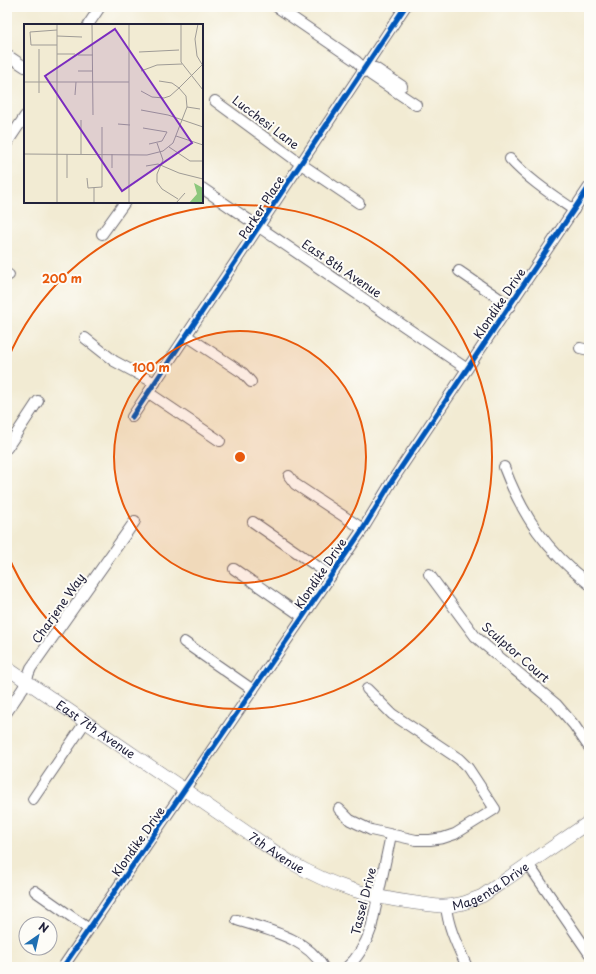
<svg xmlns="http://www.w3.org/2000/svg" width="596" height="974" font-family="'Playpen Sans',sans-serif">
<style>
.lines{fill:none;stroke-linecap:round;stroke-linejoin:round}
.minor-casing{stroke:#6b6870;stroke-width:12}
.major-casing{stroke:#6b6870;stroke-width:14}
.minor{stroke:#fff;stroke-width:10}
.major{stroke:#fff;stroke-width:13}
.cycleway-casing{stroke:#fdfcf7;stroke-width:8}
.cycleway{stroke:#0057b8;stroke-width:5}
.ring{fill:none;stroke:#e8590c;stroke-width:2}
.labels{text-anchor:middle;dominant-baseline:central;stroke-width:4;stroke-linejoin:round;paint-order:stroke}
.street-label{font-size:12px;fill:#22223b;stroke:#fdfcf7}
.inset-road{fill:none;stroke:#9f9b96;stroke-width:1}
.view{fill:#7b2cbf;fill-opacity:0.15;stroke:#7b2cbf;stroke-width:2}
.inset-edge{fill:none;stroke:#22223b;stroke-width:2}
.centre{fill:#e8590c;stroke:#fdfcf7;stroke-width:2}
.ring-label{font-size:12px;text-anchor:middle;font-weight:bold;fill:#e8590c;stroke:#fdfcf7;stroke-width:4;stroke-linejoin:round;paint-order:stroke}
</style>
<rect width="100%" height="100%" fill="#fdfcf7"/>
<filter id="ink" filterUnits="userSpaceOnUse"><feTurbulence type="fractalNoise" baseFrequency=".025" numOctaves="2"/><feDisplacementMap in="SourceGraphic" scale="8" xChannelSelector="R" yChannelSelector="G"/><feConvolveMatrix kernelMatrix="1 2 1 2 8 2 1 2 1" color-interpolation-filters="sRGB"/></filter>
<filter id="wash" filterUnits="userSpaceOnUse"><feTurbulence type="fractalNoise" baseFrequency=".012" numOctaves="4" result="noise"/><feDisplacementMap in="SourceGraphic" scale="16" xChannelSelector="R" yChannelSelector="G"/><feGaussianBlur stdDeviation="0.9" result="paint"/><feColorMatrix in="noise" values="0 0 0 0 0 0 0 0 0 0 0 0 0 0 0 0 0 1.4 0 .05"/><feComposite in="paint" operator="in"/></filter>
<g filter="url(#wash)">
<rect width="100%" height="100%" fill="#f2ebd3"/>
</g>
<g filter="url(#ink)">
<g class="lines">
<defs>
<g id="minor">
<path d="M277,7L356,61L371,75L416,105"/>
<path d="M88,25L100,7"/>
<path d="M7,55L25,67"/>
<path d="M364,68H375L402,86"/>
<path d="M215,101L301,164L359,203"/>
<path d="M7,143L25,116"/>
<path d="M510,159C528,179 551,194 574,210"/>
<path d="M202,188L467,369"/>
<path d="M102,234L125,202"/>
<path d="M459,271L510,306"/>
<path d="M7,274L9,275"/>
<path d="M187,336L243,373L251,382"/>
<path d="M85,338L114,361L155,383"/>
<path d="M580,348L589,350"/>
<path d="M149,393L220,441"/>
<path d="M132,417L405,7"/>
<path d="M7,448L38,401"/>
<path d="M504,467C523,517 546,550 589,584"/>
<path d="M289,476L295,484L363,529"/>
<path d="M253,522L331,576"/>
<path d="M234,569L303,617"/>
<path d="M429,574L475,636L486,646L556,704L574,725L589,747"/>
<path d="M184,642L253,690"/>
<path d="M7,712L23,688L31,668L135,521"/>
<path d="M33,799L86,721"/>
<path d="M339,809L350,820L371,830L416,840H430L443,838L455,834L495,809L468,768L459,759L392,714L367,689"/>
<path d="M528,864L589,953"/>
<path d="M35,891L89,929"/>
<path d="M446,906C448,928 458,947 467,967"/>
<path d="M237,920C267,930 306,937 323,967"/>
<path d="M63,967L363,529L392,481L589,187"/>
<path d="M347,967C359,957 366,943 371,929L391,835"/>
</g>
<g id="major">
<path id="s1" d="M7,668L290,862C332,886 368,897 416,903C430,905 445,908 459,904C467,903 474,899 482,896L589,822"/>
</g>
</defs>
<use href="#minor" class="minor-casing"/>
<use href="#major" class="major-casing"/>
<use href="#minor" class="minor"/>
<use href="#major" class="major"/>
<defs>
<g id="cycleway">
<path d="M132,417L405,7"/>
<path d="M63,967L363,529L392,481L589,187"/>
</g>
</defs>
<use href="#cycleway" class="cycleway-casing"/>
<use href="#cycleway" class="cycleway"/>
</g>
</g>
<circle cx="240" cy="457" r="126" fill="#e8590c" fill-opacity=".12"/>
<g class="ring">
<circle cx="240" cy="457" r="126"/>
<path d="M7 361A252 252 0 1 1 7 553"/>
</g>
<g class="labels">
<g class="street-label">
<text transform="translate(266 122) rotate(37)">Lucchesi Lane</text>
<text transform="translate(261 207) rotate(-57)">Parker Place</text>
<text transform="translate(342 268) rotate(34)">East 8th Avenue</text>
<text transform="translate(499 303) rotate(-56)">Klondike Drive</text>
<text transform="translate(320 573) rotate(-56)">Klondike Drive</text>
<text transform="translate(58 608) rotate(-55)">Charjene Way</text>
<text transform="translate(516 652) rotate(41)">Sculptor Court</text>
<text stroke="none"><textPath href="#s1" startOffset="108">East 7th Avenue</textPath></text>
<text transform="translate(138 841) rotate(-55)">Klondike Drive</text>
<text stroke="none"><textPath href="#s1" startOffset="327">7th Avenue</textPath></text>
<text stroke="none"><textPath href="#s1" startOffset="556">Magenta Drive</textPath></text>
<text transform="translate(363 901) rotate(-76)">Tassel Drive</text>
</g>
</g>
<g transform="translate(24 24)">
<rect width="179" height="179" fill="#f2ebd3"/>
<path d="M170,159L179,164V179H165L173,170Z" fill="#8cc77c"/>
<path class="inset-road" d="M68,0L69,91M105,0V179M157,0V38L179,66M174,0L171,15L173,32L179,42M33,6L6,8L7,21H33M33,12L58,13M115,28L155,26M33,30H51M54,31H69M54,47H69M117,47L133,41L158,40M0,58H105M117,67L128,73L140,74L146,72L155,64L148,59L135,57M15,69V25M51,71L52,58M163,83L176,85M117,86L144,91L179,103M57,96V130M94,100L106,101M119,104L143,108L138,117L125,120M152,112L179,121M133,119L139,136L133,150V158L138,165L154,175M145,123L166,137H179M0,130L123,131L139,127L149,119L163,83L162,72L155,64L179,40M43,130V154M88,130V144M122,142L134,140L155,149L179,155M63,154L64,164L78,163V103M70,164V179M33,179V0M152,179L161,169"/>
<path class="view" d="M91,5L168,119L98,167L21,52Z"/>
<rect width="179" height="179" class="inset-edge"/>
</g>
<circle cx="240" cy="457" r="6" class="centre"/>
<g class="ring-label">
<text x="62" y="283">200 m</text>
<text x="151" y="372">100 m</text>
</g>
<rect width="596" height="974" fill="none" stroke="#fdfcf7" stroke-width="24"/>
<g transform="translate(38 936) rotate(34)"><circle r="19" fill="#fdfcf7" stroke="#a5a5ac"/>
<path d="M0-3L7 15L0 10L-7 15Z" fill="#1f6fb2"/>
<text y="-6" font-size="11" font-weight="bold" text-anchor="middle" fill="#22223b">N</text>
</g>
</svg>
